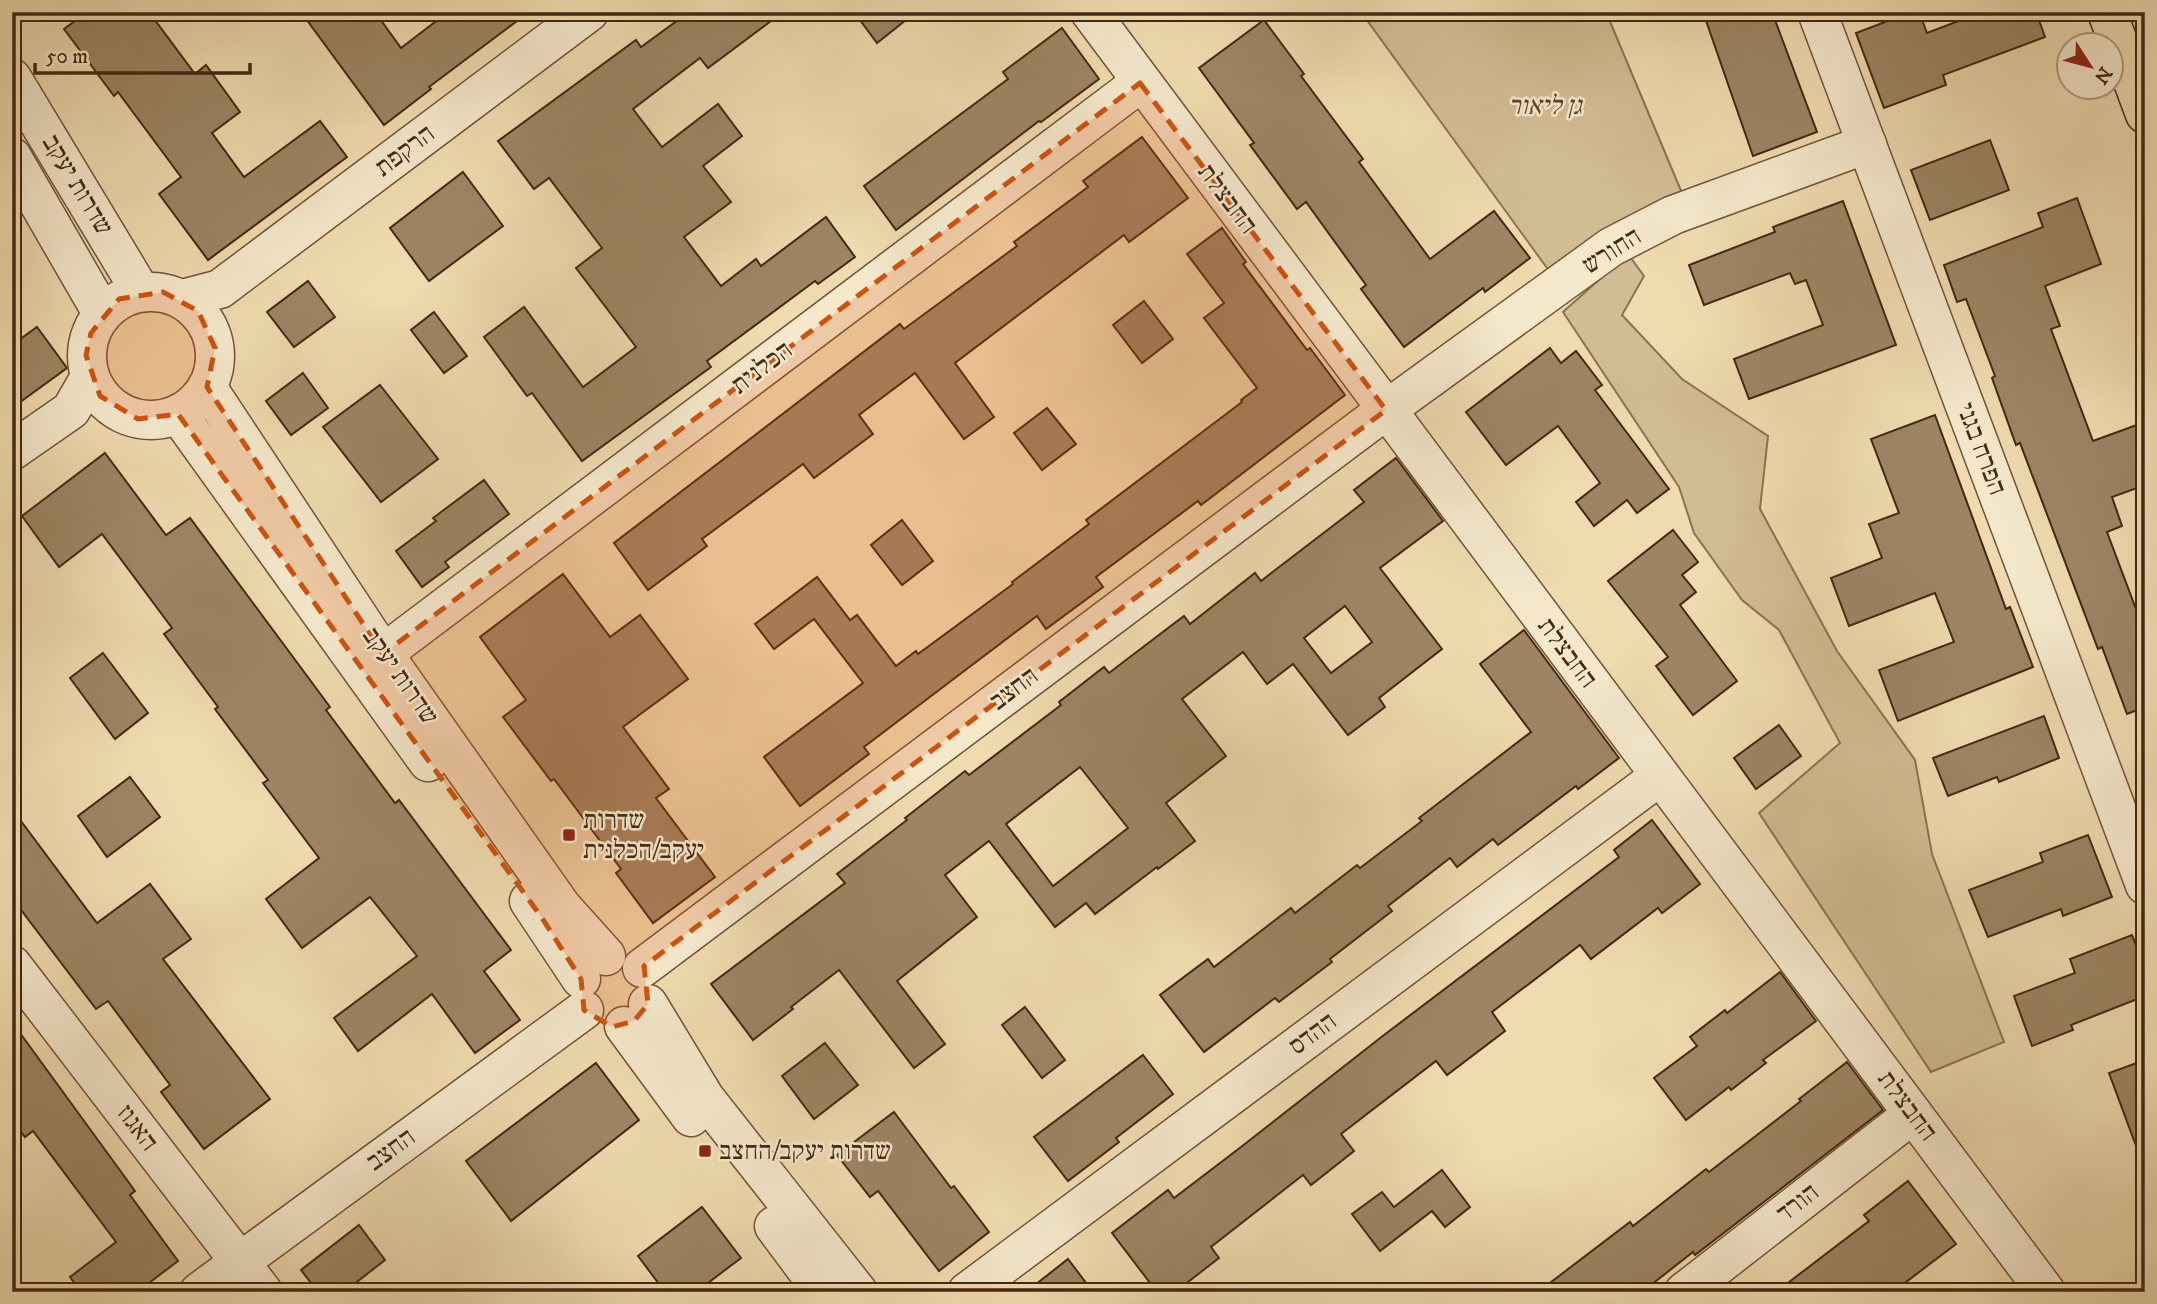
<svg xmlns="http://www.w3.org/2000/svg" width="2157" height="1304" font-family="'IM FELL DW Pica','Frank Ruhl Libre',serif">
<style>
.green{fill:#d2bc94;stroke:#8c7253;stroke-width:2}
.building{fill:#9d8564;stroke:#452712;stroke-width:2;fill-rule:evenodd}
.lines{fill:none;stroke-linecap:round;stroke-linejoin:round}
.minor-casing{stroke:#705439;stroke-width:41}
.major-casing{stroke:#452712;stroke-width:41}
.minor{stroke:#f5e8cb;stroke-width:38}
.major{stroke:#efdbaf;stroke-width:38}
.marked{fill:#d0520d;fill-opacity:0.2;stroke:#d0520d;stroke-width:5;stroke-dasharray:14 9;stroke-linejoin:round}
.poi-dot{fill:#8f2418;stroke:#f5e8cb;stroke-width:2.5}
.labels{text-anchor:middle;dominant-baseline:central;stroke-width:5;stroke-linejoin:round;paint-order:stroke}
.park-label{font-size:26px;font-style:italic;fill:#61452c;stroke:#f5e8cb}
.street-label{font-size:26px;fill:#452712;stroke:#f5e8cb}
.poi-label{font-size:26px;fill:#452712;stroke:#f5e8cb;text-anchor:start}
</style>
<rect width="100%" height="100%" fill="#efdbaf"/>
<filter id="stains"><feTurbulence type="fractalNoise" baseFrequency=".00286" numOctaves="4"/><feColorMatrix values="0 0 0 0 .2 0 0 0 0 .09 0 0 0 0 .02 0 0 0 .5 -.17"/></filter>
<radialGradient id="worn" r=".72"><stop offset=".6" stop-color="#630" stop-opacity="0"/><stop offset="1" stop-color="#630" stop-opacity=".3"/></radialGradient>
<g class="green">
<path d="M1361,12H1606L1682,193L1555,279Z"/>
<path d="M1628,254L1644,276L1622,315L1682,379L1768,436L1760,509L1837,651L1915,760L1932,854L2004,1042L1931,1072L1759,813L1840,743L1779,630L1742,600L1694,533L1679,487L1563,312Z"/>
</g>
<g class="building">
<path d="M87,12H149L195,74L206,65L240,112L212,133L244,177L320,121L347,157L208,260L159,194L181,177L118,92L114,96L64,29Z"/>
<path d="M301,12H375L401,48L448,12H529L429,87L431,89L384,125Z"/>
<path d="M689,12H783L708,68L700,58L633,109L662,147L718,104L742,136L703,166L731,202L684,237L721,286L756,259L761,266L826,217L855,257L818,284L815,281L707,361L711,367L582,461L532,393L527,396L484,337L524,307L583,387L636,347L576,268L602,248L549,178L534,189L498,141L636,40L641,47Z"/>
<path d="M854,12H916L877,43Z"/>
<path d="M1703,12H1772L1817,132L1753,156Z"/>
<path d="M1911,12H1919L1927,33L1982,12H2036L2045,37L1943,75L1946,85L1884,108L1856,33Z"/>
<path d="M1264,20L1304,74L1301,76L1363,159L1359,162L1430,259L1494,211L1530,258L1485,292L1483,288L1404,347L1361,289L1366,285L1306,202L1297,209L1250,145L1254,143L1199,68Z"/>
<path d="M1062,28L1099,79L1041,122L1039,121L896,230L864,186L1008,79L1003,72Z"/>
<path d="M1142,137L1188,198L1129,242L1124,235L955,363L994,417L964,439L915,373L859,415L873,434L814,478L803,464L702,539L707,546L648,590L614,543L900,324L904,329L1017,246L1014,242L1088,187L1083,181Z"/>
<path d="M1990,140L2009,190L1930,220L1911,170Z"/>
<path d="M463,172L503,226L429,281L390,228Z"/>
<path d="M2077,198L2101,264L2045,286L2060,326L2051,329L2093,441L2145,422V485L2112,497L2122,526L2107,532L2145,633V707L2127,714L2102,647L2098,649L2020,443L2016,445L1992,378L1995,376L1966,299L1957,302L1944,265L2043,227L2038,213Z"/>
<path d="M1843,201L1896,345L1749,399L1734,359L1823,325L1806,280L1795,284L1790,273L1704,305L1689,265L1775,232L1773,227Z"/>
<path d="M1222,228L1246,262L1243,264L1307,350L1310,348L1345,395L1201,505L1198,501L1096,577L1103,587L1046,629L1037,616L943,687L864,747L869,754L800,806L764,757L863,683L814,619L774,649L755,624L817,577L850,620L857,615L896,666L916,651L918,654L1013,584L1012,582L1089,524L1086,520L1242,402L1241,400L1257,388L1204,318L1224,303L1187,254Z"/>
<path d="M308,281L335,317L294,347L267,312Z"/>
<path d="M1144,301L1173,339L1142,363L1113,325Z"/>
<path d="M434,312L467,356L444,373L411,330Z"/>
<path d="M37,327L67,368L12,408V345Z"/>
<path d="M1550,348L1561,363L1576,351L1602,385L1595,390L1669,489L1637,513L1627,500L1594,526L1576,502L1600,483L1558,426L1506,465L1466,412Z"/>
<path d="M303,373L328,408L291,435L266,401Z"/>
<path d="M380,385L438,459L381,502L323,427Z"/>
<path d="M1047,408L1076,444L1042,470L1014,433Z"/>
<path d="M1935,415L2006,609L2010,607L2033,667L1898,721L1879,670L1954,642L1935,593L1849,626L1831,578L1882,558L1869,524L1899,513L1871,439Z"/>
<path d="M105,453L166,535L190,518L330,707L326,710L395,803L399,800L511,950L484,971L520,1020L475,1053L432,994L358,1051L334,1018L417,956L370,897L302,948L266,899L319,858L263,783L268,780L215,709L218,707L164,634L172,628L102,534L59,567L22,516Z"/>
<path d="M1396,458L1443,521L1380,568L1442,649L1379,698L1385,707L1348,735L1293,664L1267,684L1243,652L1182,699L1226,756L1166,803L1195,841L1158,869L1157,867L1095,914L1086,903L1055,927L989,841L945,875L977,917L897,981L945,1044L914,1068L839,970L791,1007L793,1009L753,1040L711,984L845,883L837,874L907,820L905,818L965,771L969,775L1061,705L1059,702L1104,667L1109,673L1184,616L1190,624L1255,573L1261,581L1364,502L1354,490ZM1345,606L1372,642L1331,673L1304,638ZM1080,767L1128,828L1053,886L1006,824Z"/>
<path d="M484,480L509,514L445,562L449,567L422,587L396,551L436,521L433,518Z"/>
<path d="M902,520L933,561L902,585L871,545Z"/>
<path d="M1673,530L1698,562L1682,575L1696,592L1680,605L1737,681L1693,715L1656,666L1668,657L1608,581Z"/>
<path d="M563,574L610,637L640,615L688,679L623,727L669,789L656,798L715,877L653,923L616,873L621,869L554,779L551,781L503,717L526,700L480,637Z"/>
<path d="M1524,630L1619,758L1578,789L1576,786L1498,845L1493,839L1457,867L1450,858L1388,906L1392,911L1330,959L1332,962L1279,1002L1275,998L1204,1052L1160,995L1208,959L1214,967L1291,908L1295,913L1357,865L1360,868L1422,821L1419,818L1531,732L1480,664Z"/>
<path d="M103,653L148,713L115,739L70,678Z"/>
<path d="M2044,716L2059,758L1999,782L1997,777L1948,796L1933,758Z"/>
<path d="M1779,725L1801,756L1756,789L1734,758Z"/>
<path d="M130,777L160,817L107,857L78,816Z"/>
<path d="M12,809L97,923L150,884L191,939L163,959L270,1099L204,1149L161,1092L170,1085L108,1001L96,1009L12,898Z"/>
<path d="M1652,820L1700,884L1662,913L1658,908L1591,959L1580,945L1492,1012L1505,1031L1447,1075L1436,1061L1341,1134L1354,1151L1311,1185L1303,1175L1211,1247L1219,1258L1175,1292H1157L1112,1233L1168,1190L1174,1198L1241,1147L1384,1035L1619,857L1614,850Z"/>
<path d="M2088,835L2112,897L2063,916L2061,909L1988,937L1969,890L2043,862L2040,853Z"/>
<path d="M2132,935L2145,969V996L2071,1025L2073,1030L2032,1046L2014,996L2075,973L2070,959Z"/>
<path d="M1780,972L1816,1021L1763,1060L1766,1063L1731,1090L1729,1087L1686,1120L1654,1078L1697,1046L1690,1037L1725,1010L1727,1013Z"/>
<path d="M1025,1007L1065,1060L1042,1078L1002,1025Z"/>
<path d="M12,1022L135,1191L130,1195L178,1261L137,1292H81L70,1277L116,1242L33,1131L25,1137L12,1121Z"/>
<path d="M825,1043L858,1085L814,1119L782,1076Z"/>
<path d="M1143,1055L1173,1094L1116,1138L1119,1142L1068,1181L1034,1137Z"/>
<path d="M2145,1060V1162H2142L2109,1073Z"/>
<path d="M1847,1062L1883,1110L1695,1255L1693,1252L1642,1292H1538L1630,1222L1633,1226L1706,1169L1709,1172L1801,1101L1799,1099Z"/>
<path d="M596,1063L639,1120L511,1221L466,1161Z"/>
<path d="M894,1112L951,1188L954,1186L989,1232L939,1271L878,1191L870,1197L837,1155Z"/>
<path d="M1442,1170L1470,1207L1445,1227L1432,1211L1380,1251L1352,1214L1382,1192L1394,1207Z"/>
<path d="M1908,1181L1956,1244L1893,1292H1776L1869,1221L1864,1215Z"/>
<path d="M702,1207L741,1258L696,1292H665L638,1256Z"/>
<path d="M359,1225L385,1260L344,1292H318L301,1270Z"/>
<path d="M1068,1259L1093,1292H1026Z"/>
</g>
<g class="lines">
<defs>
<g id="minor">
<path d="M1090,12L2046,1292"/>
<path d="M1817,12L2145,885"/>
<path d="M12,78L141,292"/>
<path d="M12,157L102,313"/>
<circle cx="151" cy="356" r="64"/>
<path d="M182,299L220,289L589,12"/>
<path d="M207,387L376,643L562,907L606,956"/>
<path d="M178,414L428,762"/>
<path d="M12,451L71,410L90,377"/>
<path d="M384,653L1140,83"/>
<path d="M529,901L581,979"/>
<path d="M12,965L263,1292"/>
<path d="M642,968L1386,410L1611,247L1673,215L1867,144"/>
<path d="M648,1004L705,1098L858,1292"/>
<path d="M624,1026L691,1117"/>
<path d="M774,1226L823,1292"/>
<path d="M199,1292L584,1010"/>
<path d="M967,1292L1660,776"/>
<path d="M1684,1292L1913,1114"/>
</g>
<path id="major" d="M2107,12L2145,114"/>
</defs>
<use href="#minor" class="minor-casing"/>
<use href="#major" class="major-casing"/>
<use href="#minor" class="minor"/>
<use href="#major" class="major"/>
</g>
<path class="marked" d="M1140,83L1386,410L644,966L648,1004L634,1021L612,1027L584,1010L581,979L542,918L178,414L138,419L100,396L86,355L91,333L119,299L163,292L198,311L215,348L207,387L383,654Z"/>
<g class="poi-dot">
<rect x="562" y="828" width="14" height="14" rx="3.5"/>
<rect x="698" y="1144" width="14" height="14" rx="3.5"/>
</g>
<g class="labels">
<g class="park-label">
<text x="1545" y="106">גן ליאור</text>
</g>
<g class="street-label">
<text transform="translate(405 151) rotate(-37)">הרקפת</text>
<text transform="translate(77 185) rotate(59)">שדרות יעקב</text>
<text transform="translate(1227 199) rotate(53)">החבצלת</text>
<text transform="translate(1612 251) rotate(-32)">החורש</text>
<text transform="translate(762 368) rotate(-37)">הכלנית</text>
<text transform="translate(1981 449) rotate(69)">הפרח בגני</text>
<text transform="translate(1567 653) rotate(53)">החבצלת</text>
<text transform="translate(400 676) rotate(55)">שדרות יעקב</text>
<text transform="translate(1014 689) rotate(-37)">החצב</text>
<text transform="translate(1313 1034) rotate(-37)">ההדס</text>
<text transform="translate(1907 1106) rotate(53)">החבצלת</text>
<text transform="translate(137 1128) rotate(53)">האגוז</text>
<text transform="translate(391 1150) rotate(-36)">החצב</text>
<text transform="translate(1798 1203) rotate(-38)">הורד</text>
</g>
<g class="poi-label">
<text x="583" y="820">שדרות<tspan x="583" dy="30">יעקב/הכלנית</tspan></text>
<text x="719" y="1151">שדרות יעקב/החצב</text>
</g>
</g>
<rect width="2157" height="1304" fill="none" stroke="#efdbaf" stroke-width="42"/>
<rect x="14" y="14" width="2129" height="1276" fill="none" stroke="#452712" stroke-width="3.5"/>
<rect x="21" y="21" width="2115" height="1262" fill="none" stroke="#452712" stroke-width="2"/>
<g transform="translate(2090 66) rotate(126)"><circle r="33" fill="#f5e8cb" stroke="#af9b81" stroke-width="2"/>
<path d="M0-5L12 26L0 18L-12 26Z" fill="#8f2418"/>
<text y="-10" font-size="19" font-weight="bold" text-anchor="middle" fill="#452712">N</text>
</g>
<path d="M35 63v10h215v-10" fill="none" stroke="#452712" stroke-width="3.5"/>
<text x="46" y="63" font-size="21" fill="#452712" stroke="#f5e8cb" stroke-width="5" paint-order="stroke">50 m</text>
<rect width="100%" height="100%" filter="url(#stains)"/>
<rect width="100%" height="100%" fill="url(#worn)"/>
</svg>
